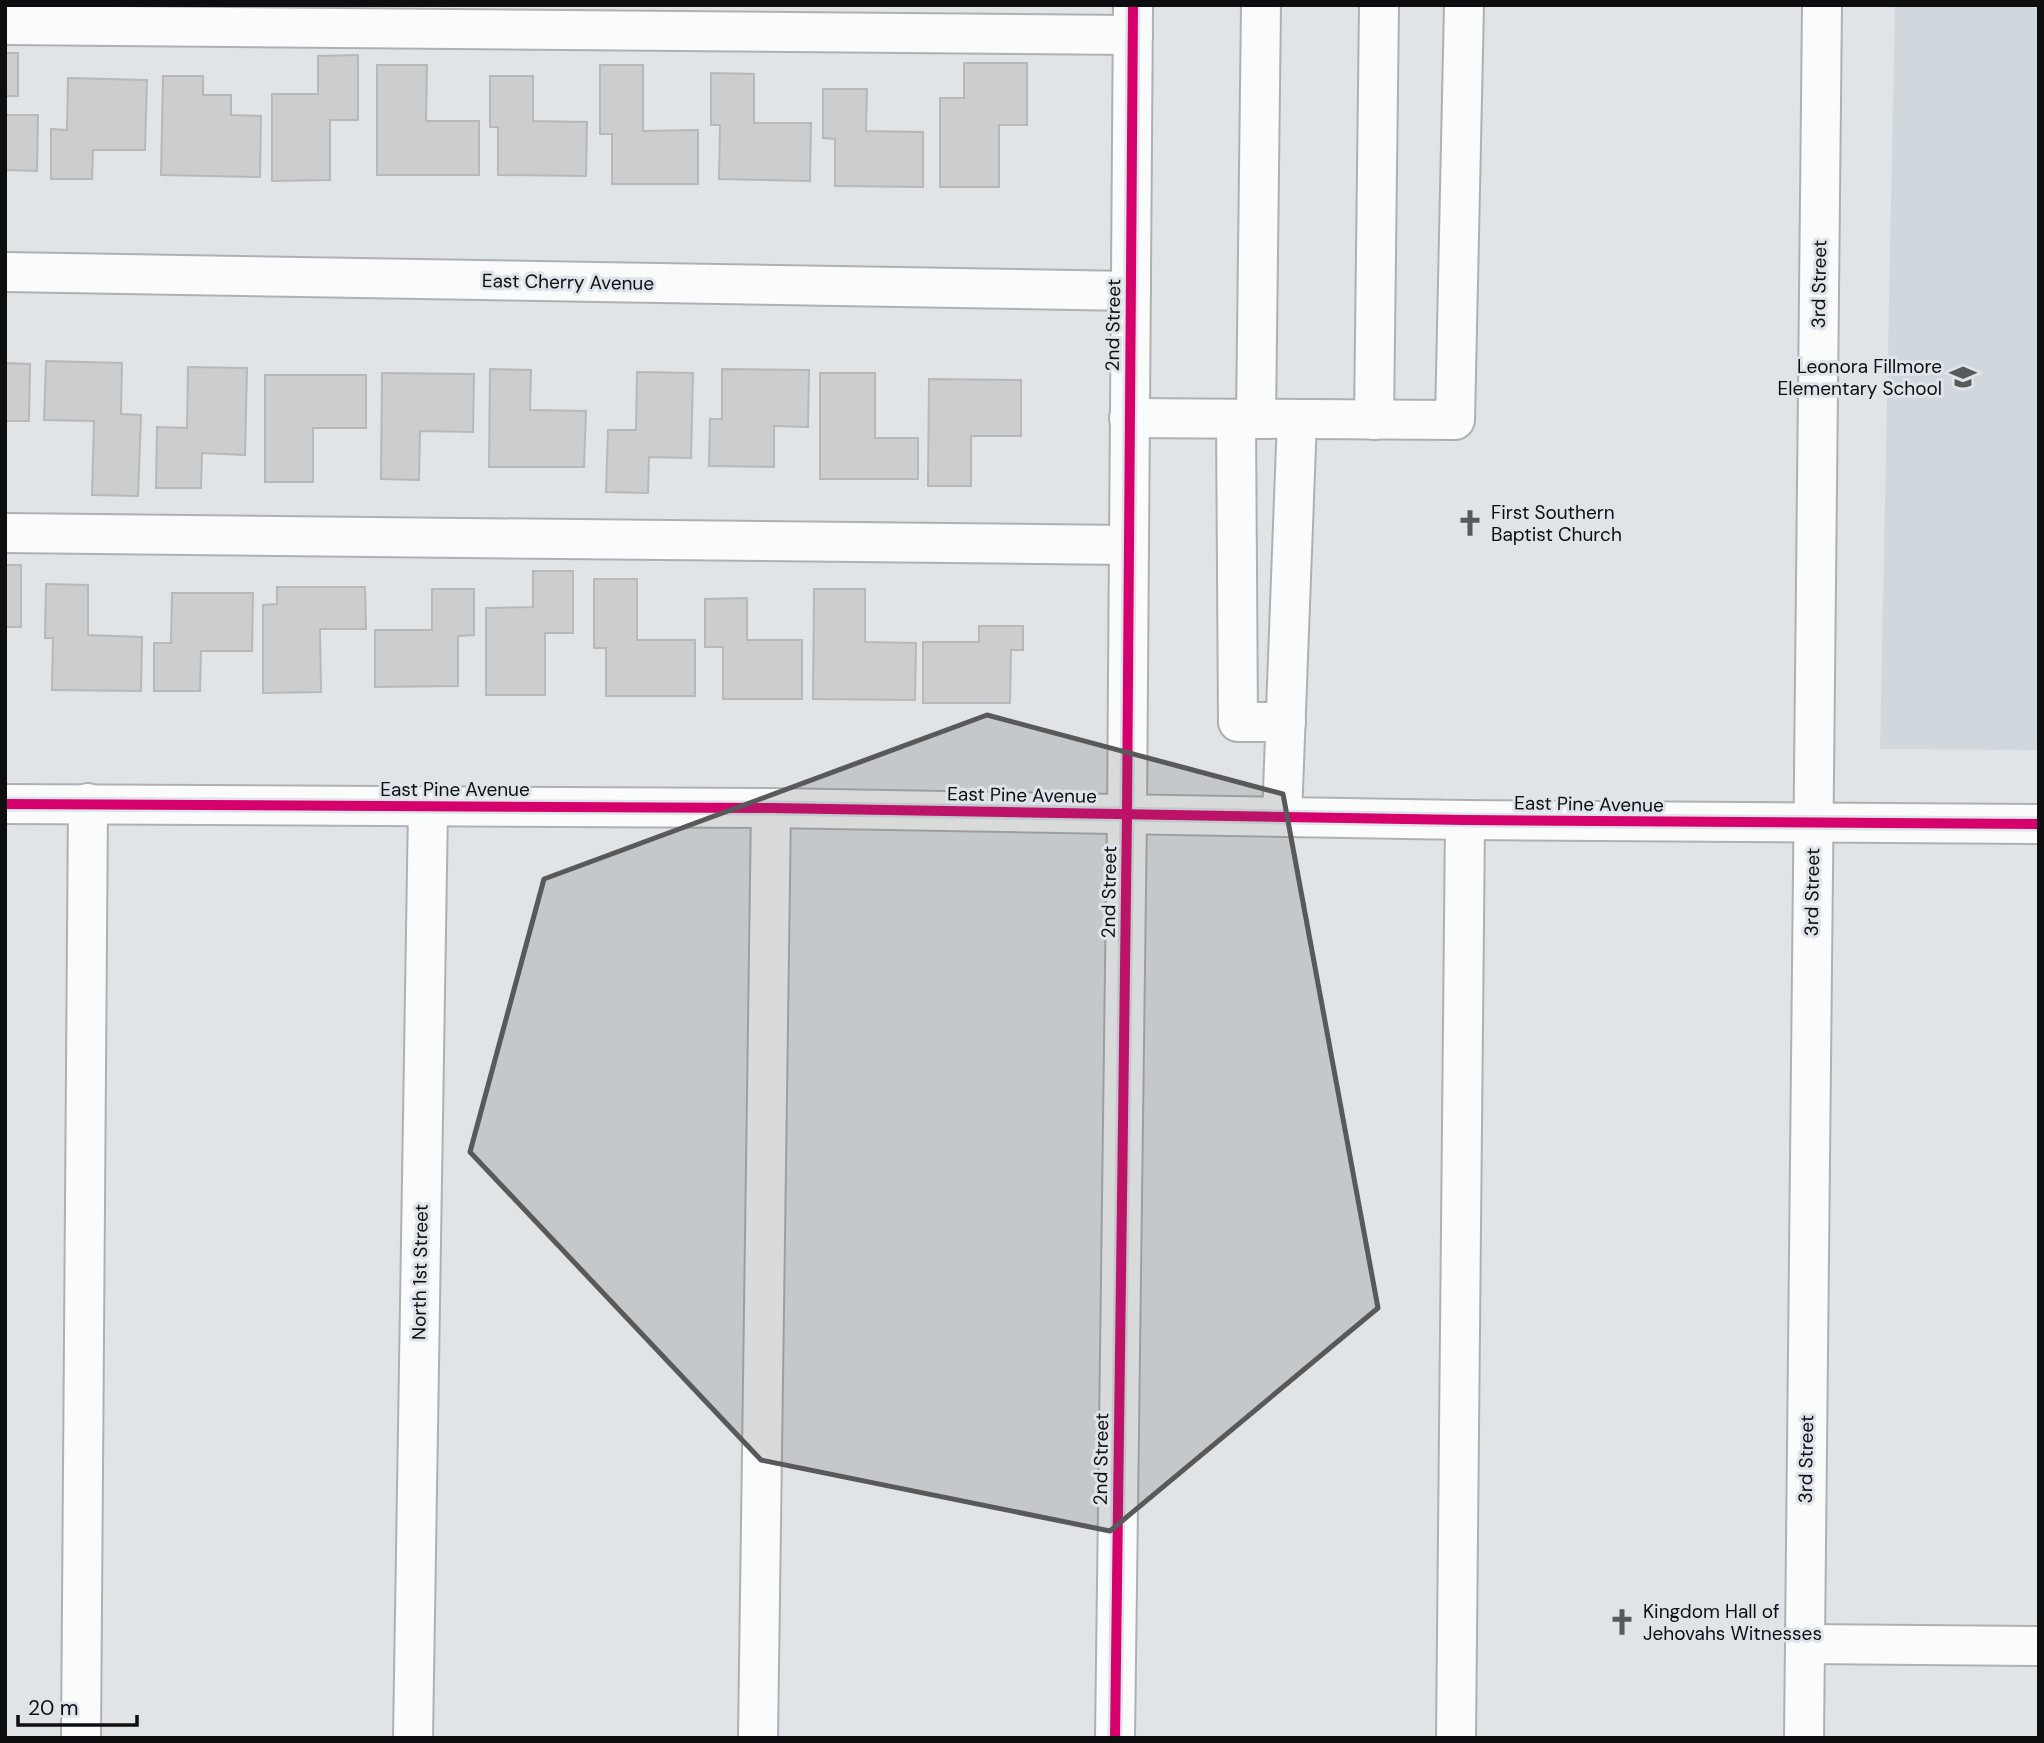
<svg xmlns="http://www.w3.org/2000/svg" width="2044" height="1743" font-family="'DM Sans',sans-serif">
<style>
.built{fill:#d0d8de}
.building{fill:#cbcdcf;stroke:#b6b8ba;stroke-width:2}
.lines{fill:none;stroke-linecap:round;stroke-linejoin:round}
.minor-casing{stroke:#aeb1b3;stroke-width:42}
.minor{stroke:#fafbfb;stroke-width:38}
.cycleway-casing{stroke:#dee4e9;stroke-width:15}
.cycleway{stroke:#d6006c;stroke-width:10}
.marked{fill:#57595b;fill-opacity:0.2;stroke:#57595b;stroke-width:5;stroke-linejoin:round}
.labels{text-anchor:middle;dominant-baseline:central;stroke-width:6;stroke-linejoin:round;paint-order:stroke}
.street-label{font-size:19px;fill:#0c0e10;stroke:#dee4e9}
.poi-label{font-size:19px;fill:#0c0e10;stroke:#dee4e9;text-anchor:start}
</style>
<rect width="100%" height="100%" fill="#e1e4e6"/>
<path class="built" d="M1895,5H2039V750L1880,749Z"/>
<g class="building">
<rect x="5" y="53" width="13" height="43"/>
<path d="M358,55V120H330V180L272,181V94H318V56Z"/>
<path d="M964,63H1027V125H999V187H940V98H964Z"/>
<path d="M377,65H427L426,121H479V175H377Z"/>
<path d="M600,65H643V131L698,130V184H612V134H600Z"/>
<path d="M711,73L754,74V123H811L810,181L719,179L720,125H711Z"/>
<path d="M163,76H203V95H231V115L261,116L260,177L161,175Z"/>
<path d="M490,76H533V121L587,122L586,176L498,175V127H490Z"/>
<path d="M68,78L147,80L145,150H93L92,179H51V129L67,130Z"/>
<path d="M823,89H867L866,131L923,132V187L835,186V139L823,138Z"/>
<path d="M5,115H38L37,171L5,170Z"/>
<path d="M46,361L122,363L121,414L141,415L138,496L92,495L94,421L44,420Z"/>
<path d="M5,363L30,364L29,421H5Z"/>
<path d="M188,367L247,368L245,455L202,453L201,488H156L157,427L187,428Z"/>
<path d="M490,369L531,370L530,410L586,411L584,467H489Z"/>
<path d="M722,369L809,370L808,427L774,426V467L709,466L710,419H722Z"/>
<path d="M637,372L693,373L691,458L649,457L648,493L606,492L608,430H636Z"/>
<path d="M382,373L474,374L473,432L420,431L419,480L381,479Z"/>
<path d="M820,373H875V438H918V479H820Z"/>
<path d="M265,375H366V428H313V482H265Z"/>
<path d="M929,379L1021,380V436H971V486H928Z"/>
<rect x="5" y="565" width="16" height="62"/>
<path d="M533,571H573V633H545V695H486V608L533,607Z"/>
<path d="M594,579H637V640H695V696H606V648H594Z"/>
<path d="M46,584L88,585V635L142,637L141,691L52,690L53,638H45Z"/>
<path d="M277,587H365L366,629H320L321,692L263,693V605L277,604Z"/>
<path d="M432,589H474V635L458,636V686L375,687V630H432Z"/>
<path d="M814,589H865V642L916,643L915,700L813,699Z"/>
<path d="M172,593H253L252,651H201L200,691H154V643H171Z"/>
<path d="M747,598V640H802V699H723V647H705V599Z"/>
<path d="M979,626H1023V650H1011L1010,703H923V642H979Z"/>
</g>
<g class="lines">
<defs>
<g id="minor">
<path d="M5,25L1133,35"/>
<path d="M5,272L1131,291"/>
<path d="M1129,418L1455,420L1464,5"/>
<path d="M1236,419L1238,722H1286"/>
<path d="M1256,419L1261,5"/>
<path d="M1374,420L1379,5"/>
<path d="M5,533L1128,545"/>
<path d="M5,804L771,808L1465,820L2039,824"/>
<path d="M1282,817L1297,419"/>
<path d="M1805,1644L2039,1646"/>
<path d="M81,1738L88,803"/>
<path d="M413,1738L428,807"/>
<path d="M758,1738L771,808"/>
<path d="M1115,1738L1127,814L1133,5"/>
<path d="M1456,1738L1465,820"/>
<path d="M1804,1738L1822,5"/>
</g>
</defs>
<use href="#minor" class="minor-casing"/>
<use href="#minor" class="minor"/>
<defs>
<g id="cycleway">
<path d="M5,804L771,808L1465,820L2039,824"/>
<path d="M1115,1738L1127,814L1133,5"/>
</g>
</defs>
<use href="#cycleway" class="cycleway-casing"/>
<use href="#cycleway" class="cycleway"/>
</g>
<path class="marked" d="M987,715L1283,794L1378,1308L1110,1531L761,1460L470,1152L544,879Z"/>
<defs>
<symbol id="school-bare" viewBox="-9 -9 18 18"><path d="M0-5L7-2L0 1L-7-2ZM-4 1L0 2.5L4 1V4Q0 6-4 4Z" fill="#57595b" stroke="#dee4e9" stroke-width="2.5" paint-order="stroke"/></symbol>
<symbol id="church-bare" viewBox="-9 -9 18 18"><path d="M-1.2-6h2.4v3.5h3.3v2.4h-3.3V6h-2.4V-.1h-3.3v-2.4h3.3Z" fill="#57595b" stroke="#dee4e9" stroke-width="2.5" paint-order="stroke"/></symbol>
</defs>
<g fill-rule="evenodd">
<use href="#school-bare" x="1944" y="358" width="38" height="38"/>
<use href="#church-bare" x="1451" y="504" width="38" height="38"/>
<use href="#church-bare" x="1603" y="1603" width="38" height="38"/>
</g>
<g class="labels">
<g class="street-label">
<text transform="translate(568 282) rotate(1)">East Cherry Avenue</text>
<text transform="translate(1819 284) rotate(-89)">3rd Street</text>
<text transform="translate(1113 325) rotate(-89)">2nd Street</text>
<text x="455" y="789">East Pine Avenue</text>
<text transform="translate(1022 795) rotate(1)">East Pine Avenue</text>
<text transform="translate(1589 804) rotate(1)">East Pine Avenue</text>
<text transform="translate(1109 892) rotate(-89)">2nd Street</text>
<text transform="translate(1812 892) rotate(-89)">3rd Street</text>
<text transform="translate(420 1272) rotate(-89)">North 1st Street</text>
<text transform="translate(1101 1459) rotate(-89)">2nd Street</text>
<text transform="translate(1806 1459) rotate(-89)">3rd Street</text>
</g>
<g class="poi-label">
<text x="1942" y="366" text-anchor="end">Leonora Fillmore<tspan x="1942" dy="22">Elementary School</tspan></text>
<text x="1491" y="512">First Southern<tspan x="1491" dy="22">Baptist Church</tspan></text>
<text x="1643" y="1611">Kingdom Hall of<tspan x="1643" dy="22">Jehovahs Witnesses</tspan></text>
</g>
</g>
<rect width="2044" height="1743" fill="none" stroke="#0c0e10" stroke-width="14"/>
<path d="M18 1715v10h119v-10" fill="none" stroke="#0c0e10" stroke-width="3.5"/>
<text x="28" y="1715" font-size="21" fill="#0c0e10" stroke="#dee4e9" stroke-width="5" paint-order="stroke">20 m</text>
</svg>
